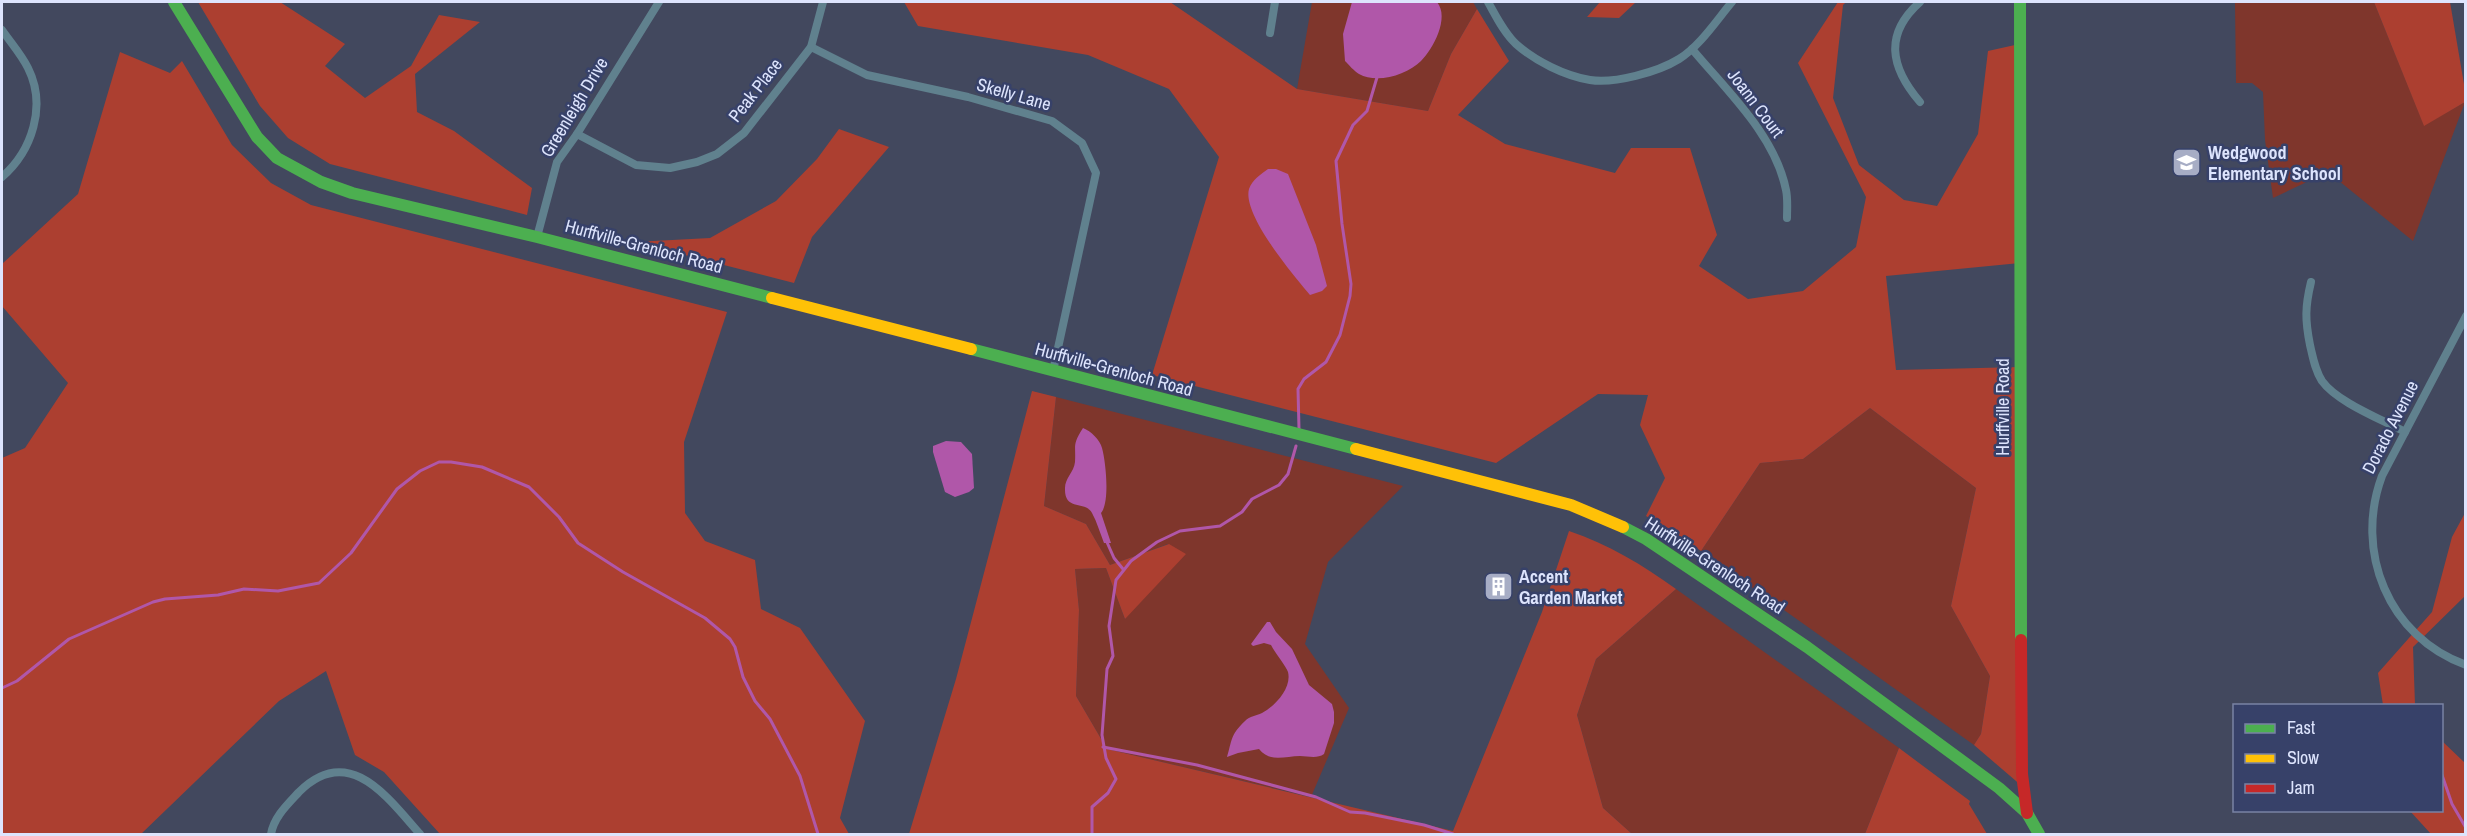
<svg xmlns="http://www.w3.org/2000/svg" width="2467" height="836" font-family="'Archivo Narrow',sans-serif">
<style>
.green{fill:#7f362c}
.forest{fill:#ac3f30}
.water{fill:#b057a9}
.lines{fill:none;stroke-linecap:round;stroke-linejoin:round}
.stream{stroke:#b057a9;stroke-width:3}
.street{stroke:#60818e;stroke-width:8}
.fast{stroke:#4caf50;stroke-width:12}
.slow{stroke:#ffc107;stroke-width:12}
.jam{stroke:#c62828;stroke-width:12}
.labels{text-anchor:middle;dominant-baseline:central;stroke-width:5;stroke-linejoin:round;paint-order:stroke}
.street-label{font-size:18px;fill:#dde4fd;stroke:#374169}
.poi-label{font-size:18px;font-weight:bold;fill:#dde4fd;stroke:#374169;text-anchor:start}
</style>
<rect width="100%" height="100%" fill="#42485e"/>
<g class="green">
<path d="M1312,2H1473L1477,9L1451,54L1428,111L1297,89Z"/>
<path d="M2235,2H2374L2424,125L2465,102L2413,241L2328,172L2273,198L2265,140L2263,92L2252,83H2236Z"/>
<path d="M1056,397L1403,486L1328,562L1305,644L1349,708L1311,797L1107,749L1076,696L1079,610L1075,569L1106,568L1125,619L1168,544L1110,565L1086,524L1044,506Z"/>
<path d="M1870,408L1976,488L1951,606L1990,676L1981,734L1974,745L1701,551L1760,463L1803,459Z"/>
<path d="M1676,589L1899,748L1865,834H1632L1603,808L1577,715L1596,659Z"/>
</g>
<g class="forest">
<path d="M198,2H280L345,44L325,66L365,98L411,66L439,15L480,22L415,74L417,112L454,131L532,188L527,215L330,164L288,138L260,106Z"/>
<path d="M904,2H1170L1297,89L1428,111L1451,54L1477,9L1509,61L1458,115L1505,144L1615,173L1631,148H1690L1717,235L1699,266L1748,299L1803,291L1856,247L1866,197L1798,63L1838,2H1846L1843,5L1833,98L1859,165L1904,200L1937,206L1978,134L1988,51L2024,43L2020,263L1886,276L1896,370L2021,367L2023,787L1974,745L1981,734L1990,676L1951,606L1976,488L1870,408L1803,459L1760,463L1701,551L1671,530L1646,516L1665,478L1640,425L1648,395L1598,394L1496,463L1152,375L1219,157L1169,89L1088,55L918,26Z"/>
<path d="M1600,2H1636L1619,18L1587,17Z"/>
<path d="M2374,2H2450L2465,90V102L2424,126Z"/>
<path d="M120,52L170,73L182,61L232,145L271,183L311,205L727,312L684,442L685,513L705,541L755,560L761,609L800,628L865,721L840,818L849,834H440L384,772L355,755L326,671L279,701L141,834H2V458L25,448L68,383L2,306V264L78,194Z"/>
<path d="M839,129L889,147L812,237L794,283L634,242L710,238L776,201L817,159Z"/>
<path d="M1032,391L1056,397L1044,506L1086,524L1110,565L1169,544L1186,554L1125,619L1106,568L1075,569L1079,610L1076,696L1107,749L1453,831L1542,612L1569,531C1608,544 1643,565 1676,589L1596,659L1577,715L1603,808L1632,834H909L956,679Z"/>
<path d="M2465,513V596L2413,647L2415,705H2383L2378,673L2432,612L2452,537Z"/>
<path d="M2442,741L2465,763V834H2431L2410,811L2442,810Z"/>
<path d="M1899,748L1970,801L1969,804L1987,834H1865Z"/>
</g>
<g class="water">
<path d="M1352,2H1437C1450,18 1433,49 1421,61C1407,75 1377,84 1359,74C1354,71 1349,65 1345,61L1343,34Z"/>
<path d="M1268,169H1276L1288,174L1316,245L1327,286L1322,291L1310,295C1293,275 1242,214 1249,189C1252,180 1261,174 1268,169Z"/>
<path d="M1083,428C1091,431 1100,440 1102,448C1106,462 1110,503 1101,513L1111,543H1104C1100,533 1097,522 1092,513C1085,500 1064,512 1065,488C1065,478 1074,472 1075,462C1076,445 1072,445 1083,428Z"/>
<path d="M946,441L961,442L972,454L974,488L969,492L955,497L945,492L933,452V446Z"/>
<path d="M1267,622H1270L1276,632L1292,649L1309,685L1332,704L1334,712V723L1324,754C1317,759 1308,756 1300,756C1285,756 1270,763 1259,749L1238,753L1227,757C1232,741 1230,735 1245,721C1250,716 1256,716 1262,713C1275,706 1292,688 1288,672C1286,666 1275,653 1271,645L1264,643L1253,646L1251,644Z"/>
</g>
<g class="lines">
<g class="stream">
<path d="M1299,429L1298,389L1304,379L1326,362L1340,335L1350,296L1351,284L1342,224L1336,161L1353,125L1367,111L1378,74"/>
<path d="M1106,540L1114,558L1123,569"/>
<path d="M2,688L17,681L69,639L153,602L165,599L218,595L244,589L278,591L319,583L351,553L397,489L420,471L439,462H451L482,467L529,487L559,517L578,543L623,572L705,618L730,639L735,647L743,677L755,701L770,719L800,776L818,834"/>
<path d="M1103,747L1197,765L1316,797L1350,812L1365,813L1424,825L1453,834"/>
<path d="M2442,775L2452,804L2466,828"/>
<path d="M1092,834V807L1108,793L1116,779L1106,758L1102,735L1107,669L1113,656L1109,626L1116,580L1131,561L1157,542L1180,531L1220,526L1242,512L1252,499L1279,485L1288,474L1296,446"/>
</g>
<g class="street">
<path d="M1488,2C1496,16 1504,33 1516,44C1535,61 1565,76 1590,80C1614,84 1658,72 1679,59C1700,46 1716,21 1732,2"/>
<path d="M1920,2C1884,34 1890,67 1920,102"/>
<path d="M2,30C11,43 21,54 28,68C47,106 32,151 2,177"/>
<path d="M1270,33L1275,2"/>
<path d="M811,47L867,75L968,97L1052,121L1082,143L1096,173L1053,371"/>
<path d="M1692,49C1727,91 1775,135 1786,190C1788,199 1787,209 1787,218"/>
<path d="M577,134L636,165L670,168L697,162L717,154L744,133L811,47L823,2"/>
<path d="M537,237L557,162L577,134L659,2"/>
<path d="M2311,282C2305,307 2305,320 2310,345C2313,358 2315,370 2322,381C2337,402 2381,419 2405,432"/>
<path d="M2466,316L2382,476C2354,551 2388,637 2466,665"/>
<path d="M271,834C274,817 287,805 299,792C349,742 388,798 420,834"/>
</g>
<g class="fast">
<path d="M174,2L257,137L277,158L321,182L352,193L537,237L772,298"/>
<path d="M2020,2L2021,640"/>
<path d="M971,349L1356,449"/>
<path d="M1623,527L1646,539L1807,647L1999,788L2027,813L2039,834"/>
</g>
<g class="slow">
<path d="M772,298L971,349"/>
<path d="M1356,449L1571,505L1623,527"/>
</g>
<path class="jam" d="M2021,640L2022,774L2027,813"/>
</g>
<defs>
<symbol id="school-square" viewBox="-11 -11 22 22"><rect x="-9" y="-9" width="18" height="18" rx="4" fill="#a7adc5" stroke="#374169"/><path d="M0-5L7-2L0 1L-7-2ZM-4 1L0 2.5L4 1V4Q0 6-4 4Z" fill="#fff"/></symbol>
<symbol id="building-square" viewBox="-11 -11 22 22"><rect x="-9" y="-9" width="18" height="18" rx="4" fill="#a7adc5" stroke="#374169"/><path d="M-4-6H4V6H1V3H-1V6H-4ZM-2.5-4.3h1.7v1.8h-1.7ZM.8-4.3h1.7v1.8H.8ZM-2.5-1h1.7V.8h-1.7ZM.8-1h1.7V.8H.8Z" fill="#fff"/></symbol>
</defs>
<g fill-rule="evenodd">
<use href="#school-square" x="2170" y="146" width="33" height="33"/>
<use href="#building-square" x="1482" y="570" width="33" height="33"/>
</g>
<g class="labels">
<g class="street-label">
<text transform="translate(755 90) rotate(-52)">Peak Place</text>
<text transform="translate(1014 94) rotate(16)">Skelly Lane</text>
<text transform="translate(1756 103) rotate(53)">Joann Court</text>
<text transform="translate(574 107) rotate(-59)">Greenleigh Drive</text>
<text transform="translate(644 246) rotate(15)">Hurffville-Grenloch Road</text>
<text transform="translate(1114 369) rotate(15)">Hurffville-Grenloch Road</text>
<text transform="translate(2002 407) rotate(-90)">Hurffville Road</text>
<text transform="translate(2390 427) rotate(-63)">Dorado Avenue</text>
<text transform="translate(1715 565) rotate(33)">Hurffville-Grenloch Road</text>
</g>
<g class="poi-label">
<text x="2208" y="152">Wedgwood<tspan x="2208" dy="21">Elementary School</tspan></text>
<text x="1519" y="576">Accent<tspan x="1519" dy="21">Garden Market</tspan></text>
</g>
</g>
<rect width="2467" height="836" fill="none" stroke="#dde4fd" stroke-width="6"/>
<rect x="2233" y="704" width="210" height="108" fill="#374169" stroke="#7982a4" stroke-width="1.5"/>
<rect x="2245" y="724" width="30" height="9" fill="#4caf50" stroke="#7982a4" stroke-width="1.5"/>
<text x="2287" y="734" font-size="18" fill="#dde4fd">Fast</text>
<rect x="2245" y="754" width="30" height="9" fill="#ffc107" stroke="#7982a4" stroke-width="1.5"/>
<text x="2287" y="764" font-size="18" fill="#dde4fd">Slow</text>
<rect x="2245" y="784" width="30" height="9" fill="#c62828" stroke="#7982a4" stroke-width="1.5"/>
<text x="2287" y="794" font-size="18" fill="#dde4fd">Jam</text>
</svg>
